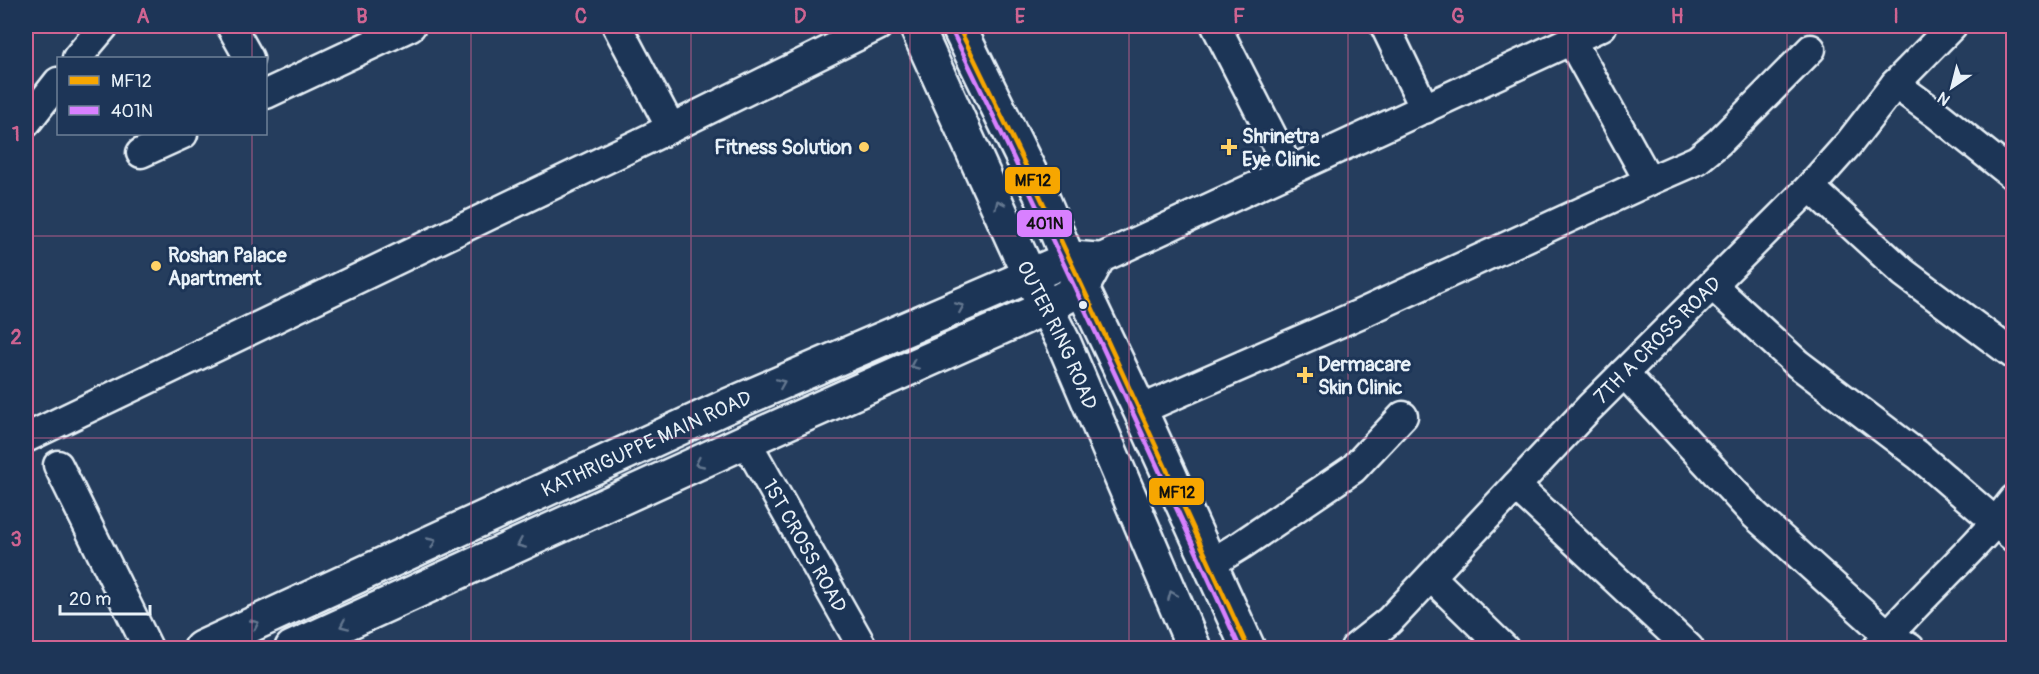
<svg xmlns="http://www.w3.org/2000/svg" width="2039" height="674" font-family="Pangolin,sans-serif">
<style>
.lines{fill:none;stroke-linecap:round;stroke-linejoin:round}
.minor-casing{stroke:#e8f1f8;stroke-width:33}
.major-casing{stroke:#e8f1f8;stroke-width:38}
.highway-casing{stroke:#e8f1f8;stroke-width:38}
.minor{stroke:#1d3557;stroke-width:28}
.major{stroke:#1d3557;stroke-width:33}
.highway{stroke:#1d3557;stroke-width:33}
.bus-1-casing{stroke:#1d3557;stroke-width:9}
.bus-2-casing{stroke:#1d3557;stroke-width:9}
.bus-1{stroke:#f7a600;stroke-width:4.5}
.bus-2{stroke:#d880ff;stroke-width:4.5}
.oneway{stroke:#64778f}
.grid{fill:none;stroke:#cf6492;stroke-width:1.5;stroke-opacity:0.55}
.poi-dot{fill:#ffd166;stroke:#1d3557;stroke-width:2}
.bus-dot{fill:#e8f1f8;stroke:#1d3557;stroke-width:2}
.labels{text-anchor:middle;dominant-baseline:central;stroke-width:6;stroke-linejoin:round;paint-order:stroke}
.poi-label{font-size:20px;font-weight:bold;fill:#e8f1f8;stroke:#1d3557;text-anchor:start}
.street-label{font-size:20px;fill:#e8f1f8;stroke:#1d3557}
.line-badge{stroke:#1d3557;stroke-width:2}
.pale-badge-label{font-size:16px;text-anchor:middle;font-weight:bold;fill:#111}
.neatline{fill:none;stroke:#cf6492;stroke-width:2}
.grid-label{font-size:20px;text-anchor:middle;font-weight:bold;fill:#cf6492}
</style>
<rect width="100%" height="100%" fill="#253d5d"/>
<filter id="ink" filterUnits="userSpaceOnUse"><feTurbulence type="fractalNoise" baseFrequency=".0167" numOctaves="2"/><feDisplacementMap in="SourceGraphic" scale="12" xChannelSelector="R" yChannelSelector="G"/><feConvolveMatrix kernelMatrix="1 2 1 2 8 2 1 2 1" color-interpolation-filters="sRGB"/></filter>
<g filter="url(#ink)">
<g class="lines">
<defs>
<g id="minor">
<path d="M231,26L249,58"/>
<path d="M617,26L671,128"/>
<path d="M1216,26L1290,171"/>
<path d="M1385,26L1425,109"/>
<path d="M77,58L104,26"/>
<path d="M1895,84L1939,116L2014,176"/>
<path d="M266,94L411,26"/>
<path d="M26,123L58,82"/>
<path d="M141,153L183,134"/>
<path d="M1649,181L1697,160L1719,142L1811,49"/>
<path d="M1810,187L1904,273L2014,355"/>
<path d="M1097,260L1602,26"/>
<path d="M1713,286L1798,364L1918,455L2014,538"/>
<path d="M1624,373L1755,515L1888,635L1910,648"/>
<path d="M1140,410L1362,313L1649,181L1571,40"/>
<path d="M26,438L671,128L878,26"/>
<path id="s1" d="M746,441L863,648"/>
<path d="M58,465L148,648"/>
<path d="M1516,486L1689,648"/>
<path d="M1210,564L1241,545L1353,469L1403,416"/>
<path d="M1431,577L1504,648"/>
<path id="s2" d="M1355,648L1389,621L1589,408L1810,187L1850,142L1895,84L1952,26"/>
<path d="M1877,648C1920,596 1973,553 2014,499"/>
</g>
<g id="major">
<path id="s3" d="M201,648L725,407L1068,259L1072,258L1097,260L1082,288L1047,307L746,441L292,648"/>
</g>
<g id="highway">
<path id="s4" d="M916,26L1030,277L1063,341L1194,648"/>
<path d="M958,26L1042,197L1068,259L1140,410L1248,648"/>
</g>
</defs>
<use href="#minor" class="minor-casing"/>
<use href="#major" class="major-casing"/>
<use href="#highway" class="highway-casing"/>
<use href="#minor" class="minor"/>
<use href="#major" class="major"/>
<use href="#highway" class="highway"/>
<defs>
<path id="bus-1" d="M958,26C1059,231 1153,440 1248,648"/>
<path id="bus-2" d="M951,29C1052,234 1146,441 1240,648"/>
</defs>
<use href="#bus-1" class="bus-1-casing"/>
<use href="#bus-2" class="bus-2-casing"/>
<use href="#bus-1" class="bus-1"/>
<use href="#bus-2" class="bus-2"/>
</g>
<defs><path id="oneway-chevron" d="M-2-3.5L2.5 0L-2 3.5" fill="none" stroke-width="1.6" stroke-linecap="round" stroke-linejoin="round" transform="scale(1.5)"/></defs>
<g class="oneway">
<use href="#oneway-chevron" transform="translate(999 204) rotate(-115)"/>
<use href="#oneway-chevron" transform="translate(960 307) rotate(-23)"/>
<use href="#oneway-chevron" transform="translate(914 365) rotate(156)"/>
<use href="#oneway-chevron" transform="translate(781 383) rotate(-23)"/>
<use href="#oneway-chevron" transform="translate(699 463) rotate(155)"/>
<use href="#oneway-chevron" transform="translate(432 542) rotate(-25)"/>
<use href="#oneway-chevron" transform="translate(521 544) rotate(156)"/>
<use href="#oneway-chevron" transform="translate(1172 595) rotate(-113)"/>
<use href="#oneway-chevron" transform="translate(255 624) rotate(-25)"/>
<use href="#oneway-chevron" transform="translate(344 625) rotate(156)"/>
</g>
</g>
<path class="grid" d="M252,26V58M471,26V648M691,26V648M910,26V648M1129,26V648M1348,26V648M1568,26V648M1787,26V648M252,134V648M26,236H2014M26,438H2014"/>
<g class="poi-dot">
<circle cx="864" cy="147" r="6"/>
<path d="M1226 138h6v6h6v6h-6v6h-6v-6h-6v-6h6z"/>
<circle cx="156" cy="266" r="6"/>
<path d="M1302 366h6v6h6v6h-6v6h-6v-6h-6v-6h6z"/>
</g>
<circle class="bus-dot" cx="1083" cy="305" r="5"/>
<g class="labels">
<g class="poi-label">
<text x="1242" y="136">Shrinetra<tspan x="1242" dy="23">Eye Clinic</tspan></text>
<text x="852" y="147" text-anchor="end">Fitness Solution</text>
<text x="168" y="255">Roshan Palace<tspan x="168" dy="23">Apartment</tspan></text>
<text x="1318" y="364">Dermacare<tspan x="1318" dy="23">Skin Clinic</tspan></text>
</g>
<g class="street-label">
<text stroke="none"><textPath href="#s4" startOffset="340">OUTER RING ROAD</textPath></text>
<text stroke="none"><textPath href="#s2" startOffset="432">7TH A CROSS ROAD</textPath></text>
<text stroke="none"><textPath href="#s3" startOffset="490">KATHRIGUPPE MAIN ROAD</textPath></text>
<text stroke="none"><textPath href="#s1" startOffset="120">1ST CROSS ROAD</textPath></text>
</g>
</g>
<g class="line-badge">
<rect x="1004" y="166" width="57" height="29" rx="6" fill="#f7a600"/>
<rect x="1016" y="209" width="57" height="29" rx="6" fill="#d880ff"/>
<rect x="1148" y="477" width="57" height="29" rx="6" fill="#f7a600"/>
</g>
<g class="pale-badge-label">
<text x="1033" y="186">MF12</text>
<text x="1045" y="229">401N</text>
<text x="1177" y="498">MF12</text>
</g>
<rect width="2039" height="674" fill="none" stroke="#1d3557" stroke-width="66"/>
<rect x="57" y="57" width="210" height="78" fill="#1d3557" stroke="#6e8097" stroke-width="1.5"/>
<rect x="69" y="76" width="30" height="9" fill="#f7a600" stroke="#6e8097" stroke-width="1.5"/>
<text x="111" y="87" font-size="18" fill="#e8f1f8">MF12</text>
<rect x="69" y="106" width="30" height="9" fill="#d880ff" stroke="#6e8097" stroke-width="1.5"/>
<text x="111" y="117" font-size="18" fill="#e8f1f8">401N</text>
<g transform="translate(1952 87) rotate(215)" stroke="#1d3557" stroke-width="4.5" paint-order="stroke">
<path d="M0-4.5L10 22L0 15L-10 22Z" fill="#e8f1f8"/>
<text y="-9" font-size="16" font-weight="bold" text-anchor="middle" fill="#e8f1f8">N</text>
</g>
<path d="M60 605v9h90v-9" fill="none" stroke="#e8f1f8" stroke-width="3"/>
<text x="69" y="605" font-size="18" fill="#e8f1f8" stroke="#1d3557" stroke-width="4.5" paint-order="stroke">20 m</text>
<rect x="33" y="33" width="1973" height="608" class="neatline"/>
<g class="grid-label">
<text x="143" y="23">A</text>
<text x="362" y="23">B</text>
<text x="581" y="23">C</text>
<text x="800" y="23">D</text>
<text x="1020" y="23">E</text>
<text x="1239" y="23">F</text>
<text x="1458" y="23">G</text>
<text x="1677" y="23">H</text>
<text x="1896" y="23">I</text>
<text x="16" y="141">1</text>
<text x="16" y="344">2</text>
<text x="16" y="546">3</text>
</g>
</svg>
